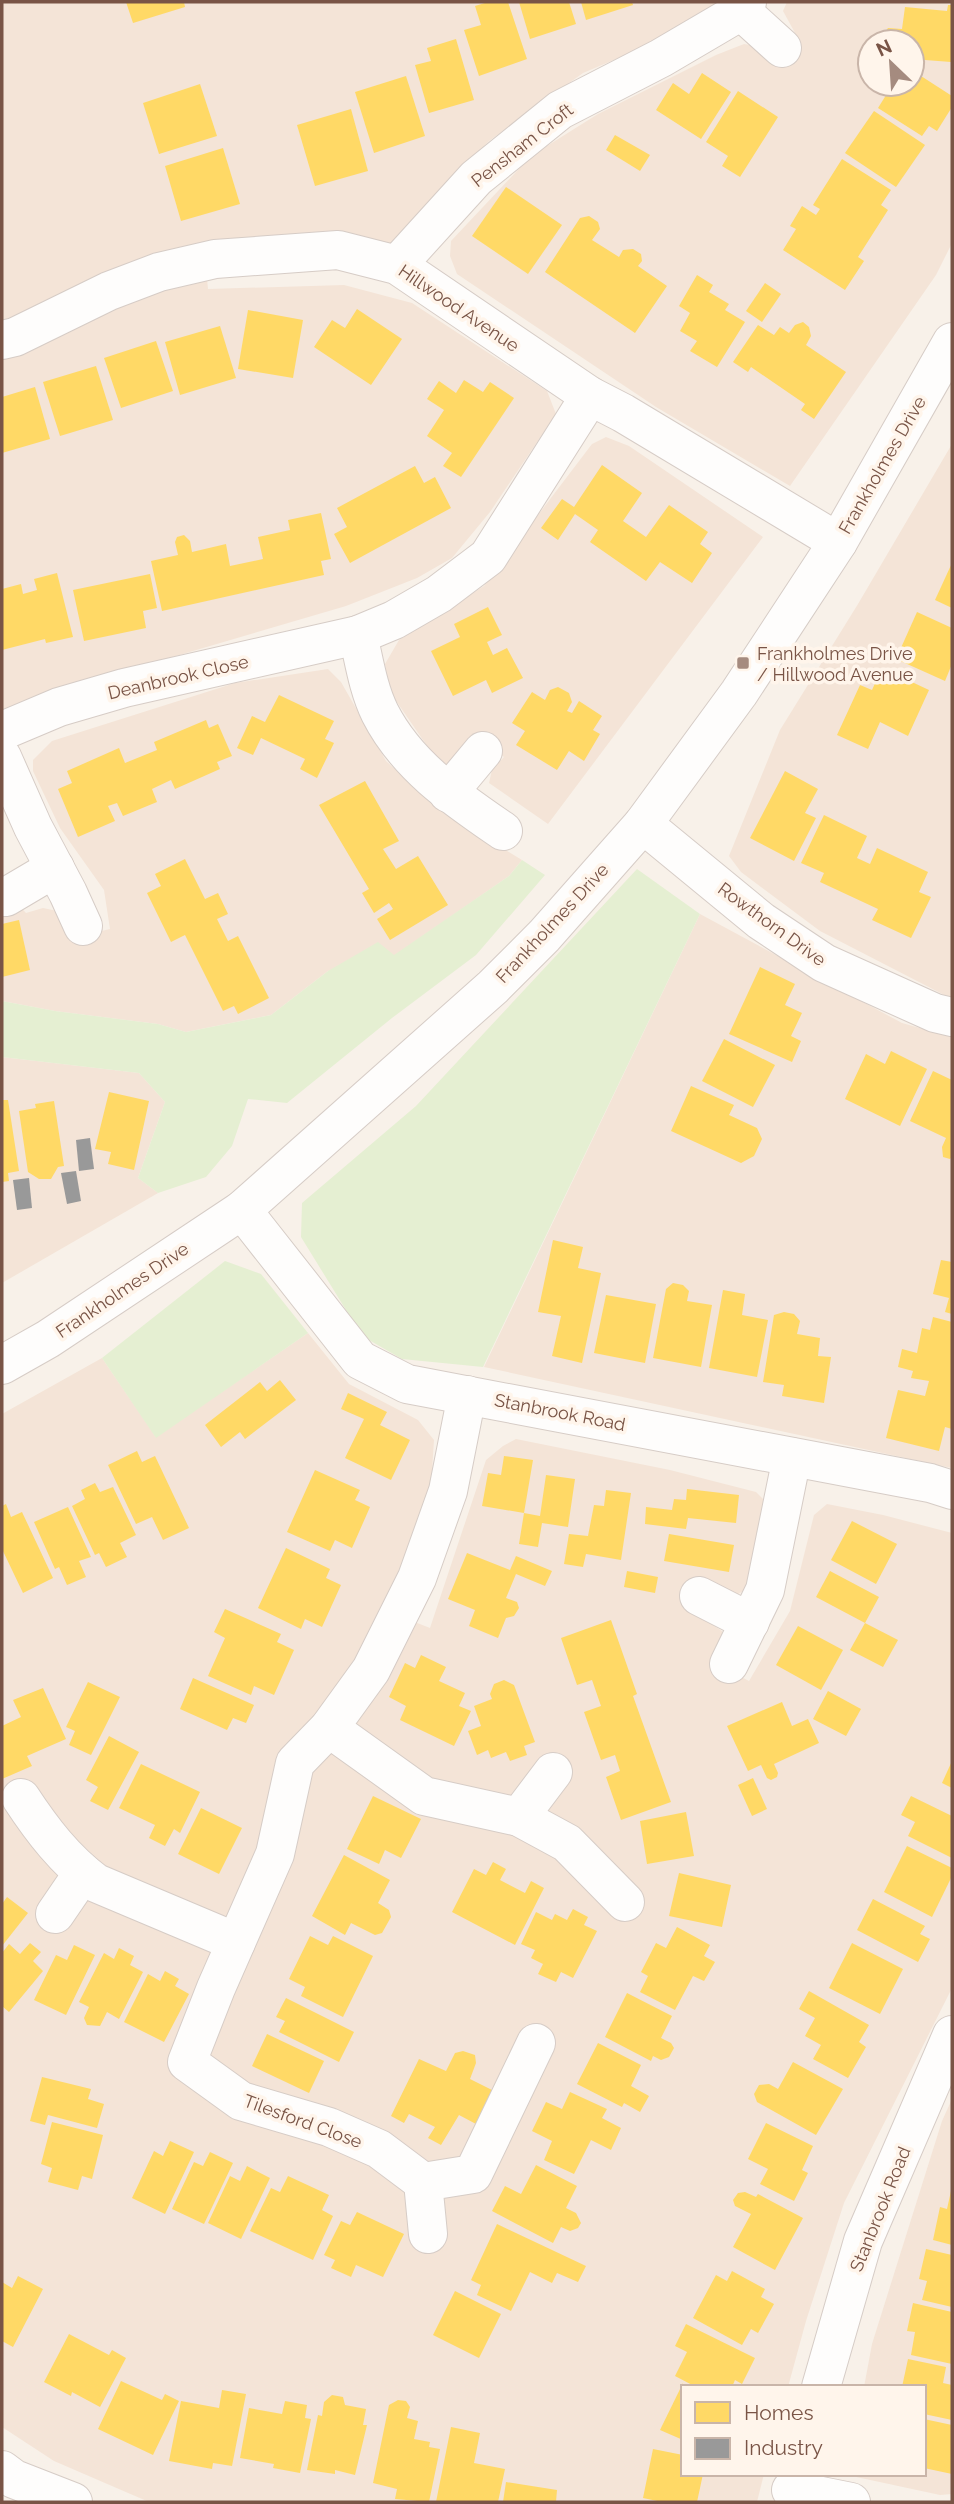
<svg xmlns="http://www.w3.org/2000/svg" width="954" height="2504" font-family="Raleway,sans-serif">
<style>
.residential{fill:#f4e4d7;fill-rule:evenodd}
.green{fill:#e5efd2}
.homes{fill:#ffd966}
.industry{fill:#999}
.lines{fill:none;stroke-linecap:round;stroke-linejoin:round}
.minor-casing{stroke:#d6ccc6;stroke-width:40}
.minor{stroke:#fefdfc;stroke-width:38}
.poi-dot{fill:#a58b7f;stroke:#fff5eb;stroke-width:2.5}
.labels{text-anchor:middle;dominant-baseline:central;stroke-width:7;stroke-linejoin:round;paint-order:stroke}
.street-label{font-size:18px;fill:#795446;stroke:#fff5eb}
.poi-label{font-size:18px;fill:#795446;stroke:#fff5eb;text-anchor:start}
</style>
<rect width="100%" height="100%" fill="#f8f1e9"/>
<g class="residential">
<path d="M2,2H720L656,42L583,73L489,141L388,246H204L208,289L344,285L412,303L547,391L556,414L490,512L452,558L417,578L346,606L135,668L2,715Z"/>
<path d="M787,2H952V243L936,275L790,486L656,407L457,274L450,256L451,241L531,156L598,114L716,55L744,44L756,46L800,42L783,11ZM870,42H912V84H870Z"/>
<path d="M606,437L629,446L763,537L548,824L489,783L492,770L504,757L478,740L452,768L434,756L390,692L385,664L399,640L484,586L592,444Z"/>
<path d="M952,444V999L820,931L741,872L729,856L780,730L858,604Z"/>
<path d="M328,669L341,682L386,761L441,811L522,860L509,876L394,956L328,971L271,1015L186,1032L158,1024L55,1011L2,1001V887L26,913L43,908L62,912L76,937L110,929L104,890L60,828L33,771V760L52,741L235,683Z"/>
<path d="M700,914L902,1023L952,1037V1468L484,1367Z"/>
<path d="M2,1057L139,1073L165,1102L138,1178L158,1193L2,1283Z"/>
<path d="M308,1333L349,1384L418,1420L434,1440L431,1486L384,1610L430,1628L486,1460L503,1446L516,1439L670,1470L756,1492L766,1502L753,1584L737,1595L684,1606L722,1631L724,1642L713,1662L749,1681L790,1611L814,1515L827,1504L883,1515L952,1533V1988L844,2203L806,2321L788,2387H683V2474H764L757,2502H149L54,2461L2,2427V1414L102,1358L156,1437Z"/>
<path d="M952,2099V2494L940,2495L847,2475L924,2474V2387H864L872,2344L942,2121Z"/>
</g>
<g class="green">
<path d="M522,860L545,875L476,955L392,1018L287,1103L248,1099L232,1146L206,1177L158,1193L138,1178L165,1102L139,1073L2,1057V1001L55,1011L158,1024L186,1032L271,1015L328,971L378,942L394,955L509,876Z"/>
<path d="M637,869L700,914L483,1367L402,1359L362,1336L301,1237L302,1203L416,1106Z"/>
<path d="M225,1261L261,1274L308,1333L156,1438L102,1358Z"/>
</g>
<g class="homes">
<path d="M126,2H184L185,7L133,23Z"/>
<path d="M488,2H508L527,59L479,76L464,30L481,25L475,6Z"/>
<path d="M519,2H569L576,24L530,39Z"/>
<path d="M581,2H632L633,5L586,20Z"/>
<path d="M948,5H952L951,62L912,59V42H881L882,36L888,28L902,29L905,7L947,11Z"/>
<path d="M456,39L474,100L429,113L415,65L431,61L427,48Z"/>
<path d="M702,73L731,92L701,139L656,110L673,83L689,94Z"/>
<path d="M406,76L425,136L374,153L355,92Z"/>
<path d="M921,76L952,96V107L937,131L929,126L922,136L878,108L893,84H912V81L916,84Z"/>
<path d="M200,84L217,136L159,154L143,103Z"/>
<path d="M738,91L778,117L740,177L722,166L728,156L706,142Z"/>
<path d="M351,109L368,171L315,186L297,125Z"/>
<path d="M874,111L925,145L896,187L845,153Z"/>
<path d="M615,135L650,155L640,171L606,150Z"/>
<path d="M223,148L240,204L181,221L165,166Z"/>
<path d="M842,159L891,190L881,205L888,210L858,257L864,261L845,290L783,250L796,229L790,226L802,206L816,215L820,209L813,205Z"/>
<path d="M506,187L562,225L528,274L472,236Z"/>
<path d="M589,216L598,222L600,229L592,240L619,257L623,250L633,249L641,254L642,261L638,266L667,286L635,333L545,272L580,218Z"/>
<path d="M697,275L713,285L709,292L729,304L725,310L745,322L717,367L690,351L697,341L680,331L690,313L679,306Z"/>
<path d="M765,283L781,294L762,322L746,311Z"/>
<path d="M357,309L402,339L371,385L314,347L332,320L345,328Z"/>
<path d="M248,310L303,320L293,378L238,369Z"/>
<path d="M803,322L809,327L811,336L806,345L846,372L814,419L801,410L805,404L751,367L748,372L733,362L758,325L774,335L780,327L789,333L795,325Z"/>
<path d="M220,326L236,378L180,395L165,342Z"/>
<path d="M156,341L173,391L121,408L104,358Z"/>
<path d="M96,366L113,420L60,436L43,382Z"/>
<path d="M464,380L483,392L490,382L514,398L461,477L443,466L452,453L427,436L444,410L427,399L439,381L456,393Z"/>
<path d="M35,387L50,439L2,453V397Z"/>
<path d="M602,465L642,493L623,521L646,537L669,505L708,532L700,544L712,553L692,583L660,562L646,581L590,542L598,530L575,514L558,540L541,528L562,499L574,507Z"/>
<path d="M415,466L424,483L435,477L451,508L350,563L334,534L347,527L337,508Z"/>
<path d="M321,513L331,559L321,561L324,575L162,611L151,561L178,555L175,542L177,537L184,535L190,541L192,552L226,544L230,566L263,559L258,537L290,530L288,520Z"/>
<path d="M952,563V608L935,600Z"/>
<path d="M57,573L73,637L46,643L45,639L2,650V589L21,584L23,594L37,590L34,579Z"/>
<path d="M150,574L157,608L143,611L146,628L84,641L73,590Z"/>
<path d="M488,607L502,635L487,642L493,655L507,648L523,678L492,693L486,680L453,696L431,651L460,637L454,624Z"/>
<path d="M917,612L952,628V664L945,681L896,659Z"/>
<path d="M882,668L929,690L908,736L880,722L868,749L837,735L860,685L872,690Z"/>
<path d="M558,687L569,693L572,702L567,711L572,713L579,701L602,716L593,730L600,734L584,761L569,751L557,770L516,745L525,731L512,723L532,692L545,700L550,690Z"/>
<path d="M279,695L334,721L325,739L334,743L317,778L300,769L305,759L261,738L253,755L237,748L252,716L265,722Z"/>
<path d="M206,720L209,728L218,724L232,756L217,762L220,769L175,789L171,780L152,789L157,802L123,816L117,803L108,806L115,821L78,837L58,789L72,783L67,771L119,748L125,763L157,750L154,742Z"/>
<path d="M785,771L818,789L805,813L816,818L794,861L750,838Z"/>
<path d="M365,781L399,841L383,849L396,869L418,856L448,905L390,940L377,919L393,909L389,903L374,913L362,893L369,889L319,805Z"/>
<path d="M824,815L867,836L857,858L870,864L877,848L928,872L919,892L931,897L911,938L872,920L878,909L820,882L824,873L801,863Z"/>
<path d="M185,859L205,899L218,893L228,914L217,919L228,941L238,936L269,998L238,1014L234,1006L223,1011L185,935L171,942L147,893L161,886L155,874Z"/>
<path d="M19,920L30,970L2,977V924Z"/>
<path d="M760,967L795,984L785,1005L802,1013L791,1036L801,1041L792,1062L729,1034Z"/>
<path d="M724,1039L775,1065L753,1107L702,1081Z"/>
<path d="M891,1051L927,1069L900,1126L845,1099L866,1054L885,1064Z"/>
<path d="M933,1071L952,1080V1157L950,1159L943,1157L942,1147L946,1138L910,1121Z"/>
<path d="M691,1086L734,1105L729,1115L757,1128L762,1139L754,1156L741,1163L671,1131Z"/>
<path d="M109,1092L149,1101L134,1170L108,1164L111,1152L95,1149Z"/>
<path d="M2,1100H8L19,1171L8,1173L9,1181L2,1182Z"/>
<path d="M54,1101L64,1166L58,1167L51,1179H39L28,1172L19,1111L36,1108L35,1104Z"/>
<path d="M553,1240L583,1247L578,1268L601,1273L582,1363L552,1356L561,1316L538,1312Z"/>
<path d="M941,1260L952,1262V1314L945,1312L949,1298L933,1294Z"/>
<path d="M673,1283L683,1285L689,1291L687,1301L712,1305L701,1367L653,1358L666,1289Z"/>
<path d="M723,1290L745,1294L742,1315L768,1320L757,1377L709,1368Z"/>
<path d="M606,1295L656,1304L645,1363L594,1353Z"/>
<path d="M784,1312L794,1314L800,1321L797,1334L820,1338L818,1356L831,1357L824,1403L782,1396L784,1385L763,1382L774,1315Z"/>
<path d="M933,1317L952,1322V1429L945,1427L939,1451L886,1438L898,1390L925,1396L929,1381L911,1378L913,1371L898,1367L902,1349L917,1353L922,1328L930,1330Z"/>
<path d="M280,1380L296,1400L245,1439L240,1432L221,1447L205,1425L260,1382L267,1391Z"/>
<path d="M348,1393L387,1412L380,1425L410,1440L391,1480L345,1458L364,1419L341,1409Z"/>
<path d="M137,1451L142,1462L155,1456L189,1528L163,1540L152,1517L136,1524L108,1465Z"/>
<path d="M504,1456L533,1460L524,1513L482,1506L488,1473L501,1475Z"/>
<path d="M315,1470L360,1490L355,1500L370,1507L352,1548L335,1540L330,1551L287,1532Z"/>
<path d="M546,1475L575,1479L568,1527L542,1523L538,1547L519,1544L524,1513L540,1516Z"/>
<path d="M95,1483L100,1492L113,1487L136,1535L120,1543L127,1557L106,1567L99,1553L95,1555L72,1506L85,1499L81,1490Z"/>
<path d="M687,1489L739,1495L736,1523L688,1518L686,1529L645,1524L646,1507L672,1510L674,1499L686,1500Z"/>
<path d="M606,1490L631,1493L621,1560L586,1554L583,1567L564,1564L569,1534L588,1536L594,1505L604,1506Z"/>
<path d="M6,1504L11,1517L22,1512L53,1578L23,1593L2,1549V1506Z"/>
<path d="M68,1507L91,1557L79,1561L86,1577L67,1585L59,1567L55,1569L34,1522Z"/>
<path d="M852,1521L897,1544L876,1584L831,1560Z"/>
<path d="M669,1534L734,1545L729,1572L664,1561Z"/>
<path d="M286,1548L330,1569L326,1578L341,1585L322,1627L305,1619L301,1629L258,1608Z"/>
<path d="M467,1553L510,1570L516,1556L552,1571L545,1586L516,1574L506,1598L517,1602L519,1608L514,1616L506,1618L498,1638L469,1626L475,1610L448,1599Z"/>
<path d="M627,1571L658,1577L655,1593L624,1587Z"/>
<path d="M830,1571L879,1597L865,1623L816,1597Z"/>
<path d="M225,1609L281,1634L277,1642L294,1650L274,1695L254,1686L251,1695L208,1676L225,1638L214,1632Z"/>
<path d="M611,1620L637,1694L633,1696L671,1802L621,1820L606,1777L620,1771L615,1755L601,1760L584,1712L601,1706L592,1680L577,1685L561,1638Z"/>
<path d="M865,1623L898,1640L883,1667L850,1650Z"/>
<path d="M798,1626L843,1650L821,1690L776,1665Z"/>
<path d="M421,1655L446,1667L439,1681L465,1693L459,1706L471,1711L454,1746L400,1720L406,1706L389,1697L405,1663L415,1668Z"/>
<path d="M193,1678L254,1705L246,1723L233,1718L227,1730L180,1709Z"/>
<path d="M504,1680L514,1685L535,1742L524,1746L527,1755L510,1761L506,1752L491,1758L488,1750L477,1755L468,1731L481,1726L474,1706L492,1699L490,1694L494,1684Z"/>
<path d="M88,1682L120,1697L91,1755L69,1745L75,1731L66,1727Z"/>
<path d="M43,1688L66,1739L27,1756L32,1766L2,1779V1726L21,1717L13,1700Z"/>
<path d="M828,1691L861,1709L846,1736L813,1719Z"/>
<path d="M782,1702L792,1726L808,1719L819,1743L774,1764L778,1773L777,1777L771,1780L767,1778L761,1765L748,1771L727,1726Z"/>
<path d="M109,1736L139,1752L108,1810L90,1801L98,1787L86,1780Z"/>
<path d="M952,1761V1788L942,1783Z"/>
<path d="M141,1764L200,1792L180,1833L174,1829L165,1846L149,1838L155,1825L119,1808Z"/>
<path d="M753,1778L767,1809L752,1816L738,1785Z"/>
<path d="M373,1796L421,1819L401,1858L385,1850L379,1864L347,1849Z"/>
<path d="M911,1796L952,1816V1858L908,1836L915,1822L901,1815Z"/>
<path d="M201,1808L242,1828L219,1874L178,1854Z"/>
<path d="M686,1812L694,1856L647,1864L640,1821Z"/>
<path d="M907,1846L952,1868V1876L932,1917L884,1892Z"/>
<path d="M344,1855L390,1880L378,1903L389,1910L391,1917L382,1933L375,1935L351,1923L345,1935L312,1916Z"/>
<path d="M493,1862L506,1869L500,1880L525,1893L531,1881L544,1888L515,1945L452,1912L474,1869L486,1875Z"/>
<path d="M679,1873L731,1885L722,1927L669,1916Z"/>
<path d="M7,1897L28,1913L2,1946V1904Z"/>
<path d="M873,1899L925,1926L920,1934L930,1939L918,1962L857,1930Z"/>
<path d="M573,1909L588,1917L584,1925L597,1931L573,1978L561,1972L556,1982L538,1974L543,1964L531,1958L535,1950L521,1944L536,1912L552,1920L555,1914L567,1920Z"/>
<path d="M677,1927L710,1945L704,1956L715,1962L704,1981L693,1976L675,2010L640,1992L648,1976L641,1972L656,1943L666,1948Z"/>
<path d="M310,1936L328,1945L333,1936L373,1956L343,2017L301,1996L305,1987L289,1979Z"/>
<path d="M30,1943L41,1952L33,1961L43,1971L9,2012L2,2006V1953L9,1944L20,1954Z"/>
<path d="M852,1943L903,1969L880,2014L829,1988Z"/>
<path d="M74,1945L95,1955L66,2015L34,2000L56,1955L67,1960Z"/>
<path d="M119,1948L134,1956L130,1965L143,1972L119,2019L107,2012L100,2026L87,2025L84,2018L89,2007L79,2002L104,1953L114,1959Z"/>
<path d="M165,1971L179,1979L175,1986L189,1994L164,2042L124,2022L148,1974L160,1981Z"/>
<path d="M809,1991L869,2025L859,2042L866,2047L848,2078L813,2059L821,2045L805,2036L815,2018L799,2009Z"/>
<path d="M627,1993L672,2016L661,2038L671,2043L674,2048L669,2057L661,2060L653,2056L651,2061L605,2037Z"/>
<path d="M286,1998L354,2032L339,2062L279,2032L285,2021L276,2017Z"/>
<path d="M267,2034L324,2061L309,2093L252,2066Z"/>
<path d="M598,2043L641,2065L631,2086L649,2096L640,2112L624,2103L622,2107L577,2084Z"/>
<path d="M463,2051L475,2055L476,2063L470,2079L494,2091L476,2124L459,2115L441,2145L428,2138L435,2127L409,2114L404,2123L391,2116L419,2059L446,2071L455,2053Z"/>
<path d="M793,2062L843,2089L816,2135L757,2102L754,2094L759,2085L769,2084L778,2089Z"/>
<path d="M42,2077L91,2089L88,2099L104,2104L97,2128L48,2115L45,2125L30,2121Z"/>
<path d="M570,2092L607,2109L602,2118L621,2128L611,2150L591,2140L574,2174L544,2160L552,2141L532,2131L546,2102L562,2109Z"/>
<path d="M52,2122L103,2135L92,2179L82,2176L78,2190L48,2182L52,2168L41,2164Z"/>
<path d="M766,2123L813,2146L802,2170L808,2173L794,2201L760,2184L768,2169L748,2159Z"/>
<path d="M170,2141L194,2152L165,2214L132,2198L154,2151L163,2156Z"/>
<path d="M210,2152L233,2163L204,2224L172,2209L194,2162L203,2166Z"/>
<path d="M536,2165L577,2186L566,2208L576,2213L581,2223L578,2228L570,2231L561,2227L553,2243L492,2211L505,2186L521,2194Z"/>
<path d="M247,2166L270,2178L241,2239L208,2223L230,2176L240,2181Z"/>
<path d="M288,2176L329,2195L322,2210L333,2216L313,2260L250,2231L271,2188L280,2192Z"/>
<path d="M951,2191H952V2245L933,2240L940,2207L947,2209Z"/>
<path d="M745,2192L756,2197L758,2194L803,2218L775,2270L733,2247L751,2214L735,2206L733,2200L738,2193Z"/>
<path d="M357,2212L404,2234L383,2277L356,2265L351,2277L331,2268L335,2260L324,2255L341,2221L350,2225Z"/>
<path d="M497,2224L586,2266L578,2282L557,2273L552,2283L530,2272L511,2311L477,2295L481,2285L471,2280Z"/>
<path d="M926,2249L952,2255V2307L922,2300L927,2281L919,2279Z"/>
<path d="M732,2271L765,2289L761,2297L774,2304L758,2333L751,2329L742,2345L693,2318L716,2275L727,2281Z"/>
<path d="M18,2276L43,2289L13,2347L2,2341V2282L12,2288Z"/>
<path d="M455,2291L501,2314L479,2358L433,2335Z"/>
<path d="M913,2303L952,2312V2364L911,2355L915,2332L907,2331Z"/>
<path d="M686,2324L755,2358L742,2384L735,2380L732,2387H696L675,2376L687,2352L675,2346Z"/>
<path d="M69,2334L109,2355L112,2350L126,2358L100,2407L72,2392L71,2396L44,2382Z"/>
<path d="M908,2359L946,2367L943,2383L952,2385V2420L924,2414V2387H902Z"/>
<path d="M121,2381L162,2400L165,2394L179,2401L153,2455L98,2429Z"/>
<path d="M683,2383V2440L660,2430Z"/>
<path d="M222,2390L246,2394L232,2466L213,2463L212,2469L169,2461L181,2401L219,2408Z"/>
<path d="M332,2395L343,2397L345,2405L366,2409L363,2425H367L355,2475L335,2470V2474L307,2470L318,2415L322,2416L324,2402Z"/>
<path d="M398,2400L406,2401L410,2407L407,2418L418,2421L414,2439L430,2442L429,2447L440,2449L429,2502L395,2499L397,2489L373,2483L389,2405Z"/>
<path d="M285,2401L307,2405L305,2418L311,2419L300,2473L273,2468L274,2464L240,2458L249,2408L282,2414Z"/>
<path d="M924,2419L952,2425V2474L924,2468Z"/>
<path d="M451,2427L480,2433L474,2463L505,2469L498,2502H436Z"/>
<path d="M653,2449L683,2455V2474H703L697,2502H662L643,2498Z"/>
<path d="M506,2482L557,2490L556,2502H503Z"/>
</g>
<g class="industry">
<path d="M90,1138L94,1169L79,1171L76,1140Z"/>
<path d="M76,1171L81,1201L67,1204L61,1173Z"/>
<path d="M29,1178L32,1208L17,1210L13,1180Z"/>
</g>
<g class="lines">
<defs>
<g id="minor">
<path d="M741,11L782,48"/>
<path d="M397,265L476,178L560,110L661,58L741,11L747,2"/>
<path d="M2,340L15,337L109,291L159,272L215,259L338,250L397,265L590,396L623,413L838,542"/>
<path d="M358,635C364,660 368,689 380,713C407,766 455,798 503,831"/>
<path d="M2,731L59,707L124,688L358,635L394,620L439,594L488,557L590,396"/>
<path d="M2,757L33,827L68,893L83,926"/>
<path d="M448,793L483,751"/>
<path d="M643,824L761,921L824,963L935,1013L952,1017"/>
<path d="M6,897L55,868"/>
<path d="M242,1210L360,1360L407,1384L930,1483L952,1490"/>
<path d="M2,1365L48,1339L242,1210L493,987L544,936L643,824L739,693L838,542L952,342"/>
<path d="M699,1596L750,1622"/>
<path d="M729,1664L765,1590L792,1457"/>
<path d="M329,1728L424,1796L519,1817L553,1772"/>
<path d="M21,1798C42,1830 65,1860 96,1883L236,1942"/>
<path d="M519,1817L567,1843L625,1902"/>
<path d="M55,1914L83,1873"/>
<path d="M423,2182L379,2149L329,2127L241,2101L187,2062L216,1988L275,1854L295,1763L329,1728L371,1670L417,1578L448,1491L467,1395"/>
<path d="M428,2234L423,2182L473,2174L536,2043"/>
<path d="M821,2387L863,2241L952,2035"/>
<path d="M2,2470L14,2479L73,2502"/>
<path d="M791,2490L851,2502"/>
</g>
</defs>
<use href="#minor" class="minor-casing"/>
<use href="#minor" class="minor"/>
</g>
<rect class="poi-dot" x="736" y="656" width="14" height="14" rx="3.5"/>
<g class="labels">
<g class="street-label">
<text transform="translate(522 145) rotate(-38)">Pensham Croft</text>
<text transform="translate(459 308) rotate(34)">Hillwood Avenue</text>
<text transform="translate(882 465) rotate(-60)">Frankholmes Drive</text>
<text transform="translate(178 677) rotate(-13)">Deanbrook Close</text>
<text transform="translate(552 923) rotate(-47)">Frankholmes Drive</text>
<text transform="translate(772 924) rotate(36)">Rowthorn Drive</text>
<text transform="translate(122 1290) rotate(-34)">Frankholmes Drive</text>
<text transform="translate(560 1412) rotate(11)">Stanbrook Road</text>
<text transform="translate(303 2121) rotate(20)">Tilesford Close</text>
<text transform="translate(880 2209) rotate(-68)">Stanbrook Road</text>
</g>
<g class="poi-label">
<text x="757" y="653">Frankholmes Drive<tspan x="757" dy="21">/ Hillwood Avenue</tspan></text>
</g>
</g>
<rect width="954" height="2504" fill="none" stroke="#795446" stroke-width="7"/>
<rect x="681" y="2385" width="245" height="91" fill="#fff5eb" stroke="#c9b5a9" stroke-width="2"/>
<rect x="695" y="2402" width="35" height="21" fill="#ffd966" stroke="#c9b5a9" stroke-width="2"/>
<text x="744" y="2420" font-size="21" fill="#795446">Homes</text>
<rect x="695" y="2438" width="35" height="21" fill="#999999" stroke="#c9b5a9" stroke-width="2"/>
<text x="744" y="2455" font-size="21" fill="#795446">Industry</text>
<g transform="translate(891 63) rotate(335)"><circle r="33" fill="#fff5eb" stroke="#c9b5a9" stroke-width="2"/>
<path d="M0-5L12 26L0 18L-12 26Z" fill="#a58b7f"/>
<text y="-10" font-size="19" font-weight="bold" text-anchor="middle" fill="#795446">N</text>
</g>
</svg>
